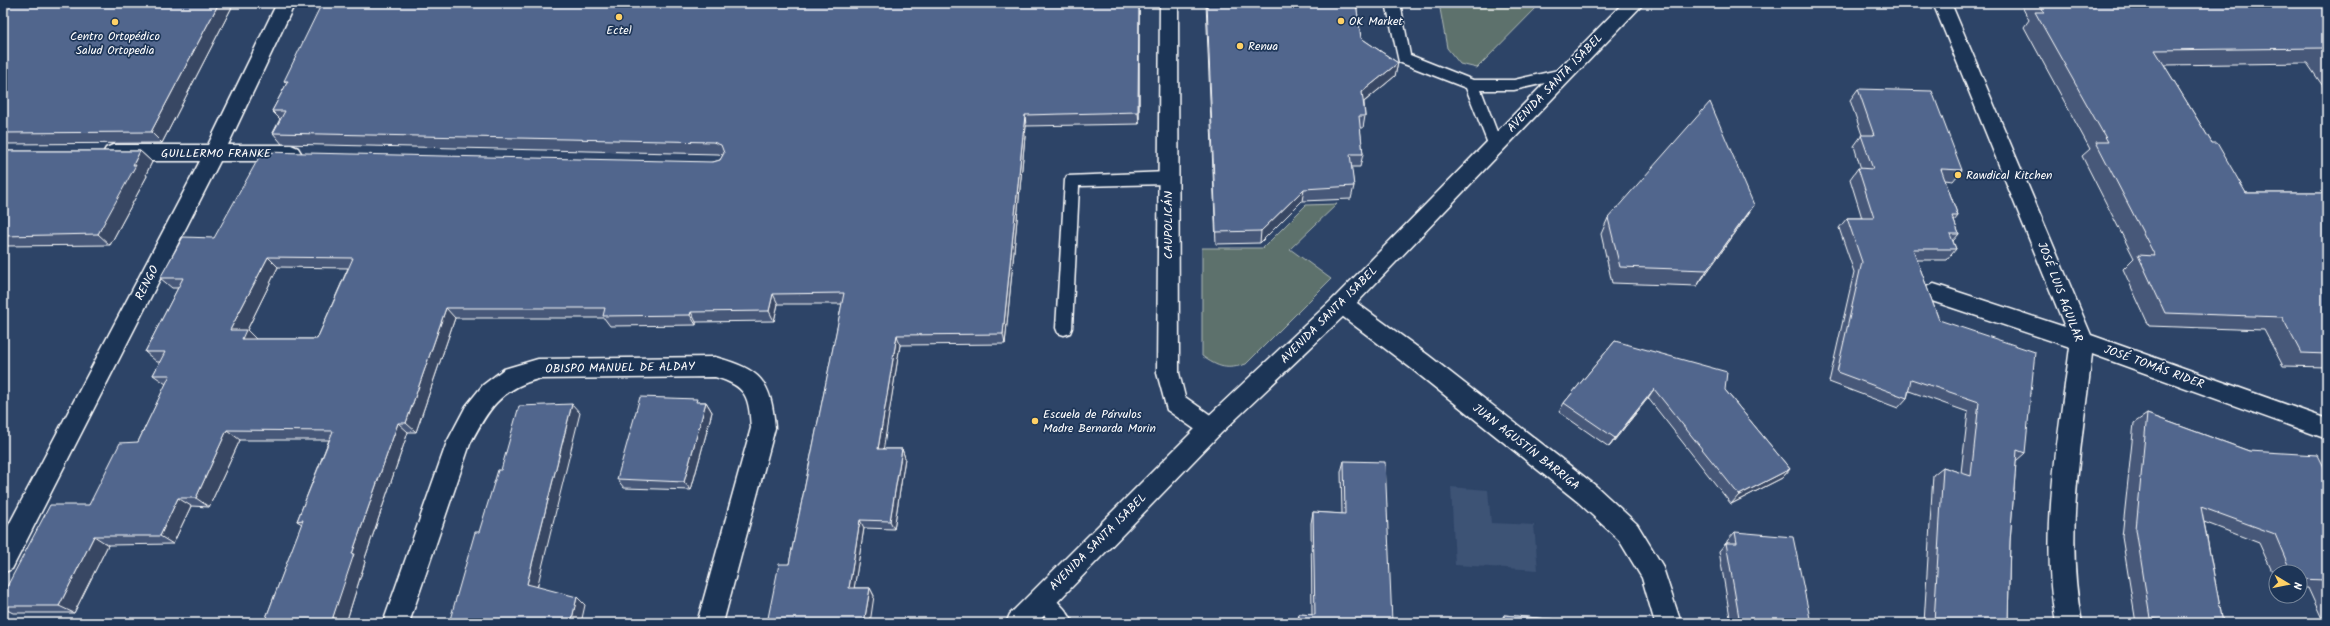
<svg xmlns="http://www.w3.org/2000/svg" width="2330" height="626" font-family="Kalam,sans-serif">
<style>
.built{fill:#3c5275}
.green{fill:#5d716c;stroke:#aeb8b6}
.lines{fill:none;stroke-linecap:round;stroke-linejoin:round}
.lane-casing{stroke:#fff;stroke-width:3}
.street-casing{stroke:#fff;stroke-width:3}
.secondary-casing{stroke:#fff;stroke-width:3}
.lane{fill:#1d3557;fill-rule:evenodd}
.street{fill:#1d3557;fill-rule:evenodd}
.secondary{fill:#1d3557;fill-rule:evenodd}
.wall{fill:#465879;stroke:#fff;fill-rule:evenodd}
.shaded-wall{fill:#394763;stroke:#fff}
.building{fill:#51668d;stroke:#fff;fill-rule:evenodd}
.poi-dot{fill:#ffd166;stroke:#1d3557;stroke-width:1.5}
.labels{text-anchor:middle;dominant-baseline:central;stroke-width:3.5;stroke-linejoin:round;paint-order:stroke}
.poi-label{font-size:12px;fill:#fff;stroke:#1d3557;text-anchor:start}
.street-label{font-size:12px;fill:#fff;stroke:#1d3557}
</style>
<rect width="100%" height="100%" fill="#2d4467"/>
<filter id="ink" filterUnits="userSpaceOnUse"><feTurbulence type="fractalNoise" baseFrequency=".025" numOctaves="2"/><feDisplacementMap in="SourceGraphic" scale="8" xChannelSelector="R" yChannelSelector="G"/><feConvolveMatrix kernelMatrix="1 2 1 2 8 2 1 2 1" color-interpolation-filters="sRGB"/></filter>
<g filter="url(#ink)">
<path class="built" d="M1451,487L1488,490L1491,523L1534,525L1538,570L1455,565Z"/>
<g class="green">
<path d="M1439,3H1541L1477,68L1460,64L1447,48Z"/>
<path d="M1337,204L1290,249L1331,279L1246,364C1227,370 1219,368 1202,356V248H1263L1306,205Z"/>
</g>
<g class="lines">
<defs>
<g id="lane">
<path d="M1386,3H1400L1410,55L1473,80H1514L1567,68L1572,69L1574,73L1572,77L1567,78L1514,90H1481L1502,145L1500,149L1495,151L1490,149L1466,88L1399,62Z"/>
<path d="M1168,172L1173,174L1175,178L1173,182L1168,184L1079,186L1072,328L1070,333L1064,335L1058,333L1056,328L1065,180L1067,176Z"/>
<path d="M1041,590C1053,595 1068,611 1073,623H1051L1035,605L1032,599L1035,593Z"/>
</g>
<g id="street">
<path d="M277,3H295L228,145H291L298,148L301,153L298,158L291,161H220L12,569L3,573V536L200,161H113L106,158L103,153L106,148L113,145H208Z"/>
<path d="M1160,3H1178L1179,373L1185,397L1219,421L1223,428L1219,435L1211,438L1203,435L1167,410L1157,373Z"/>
<path d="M1933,3H1951L2091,335L2327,419V439L2092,354C2082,442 2064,535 2082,623H2056C2039,533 2059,437 2070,347L1926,299L1923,293L1926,287L1934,284L2065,327Z"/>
<path d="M1342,295L1350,298L1428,355L1596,486L1637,524L1662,565L1681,623H1655L1642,578L1619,540L1578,502L1412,369L1334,310L1331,304L1334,298Z"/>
<path d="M715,357C761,370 771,380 775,428L723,623H697L751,428C749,397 747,386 715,377L538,379C500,389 487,411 470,444L409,623H383L447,442L466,406L483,385L504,369L538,359Z"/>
</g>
<path id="secondary" d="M1623,3H1644L1350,310L1219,435L1037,623H1006L1010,614L1203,421L1334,298Z"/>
</defs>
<use href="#lane" class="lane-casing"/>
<use href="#street" class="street-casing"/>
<use href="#secondary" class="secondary-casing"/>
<use href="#lane" class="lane"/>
<use href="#street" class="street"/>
<use href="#secondary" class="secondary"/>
</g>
<g class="wall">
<path d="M3,3H234L162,143L3,144Z"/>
<path d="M1139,3V124L1026,126L1005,344L900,345L883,449H902L905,458L894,529L864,528L854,588H870L874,596L789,564L842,304H778L774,321L696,322V325L610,326L604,318H455L416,432H408L364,561L365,562L346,623H264L302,524L297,521L329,440H240L209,507L191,506L173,544L108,545L74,613H13L3,608V606L89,505L138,442L166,384L153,375L160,362H157L145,352L178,288H172L160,278L214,238L713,162L720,160L723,155L718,154L282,144L273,133L280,119L272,111L287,83L284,81ZM278,267L348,268L317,339H256L247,330Z"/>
<path d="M1206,3H1356L1361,38L1398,63L1395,76L1364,102L1365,116L1363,128H1360L1363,154L1360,167H1351L1354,186L1351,199L1302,201L1260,243L1216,244Z"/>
<path d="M2020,3H2327V92L2307,63L2164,65L2212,143L2246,193H2327V367L2283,366L2264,330L2149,326L2123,269L2134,258L2082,156L2090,149L2024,27L2029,20Z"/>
<path d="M1858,89L1962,170L1953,181L1945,180L1958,216L1954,221L1959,234L1953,241L1956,249L1947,260H1917L1939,320L2025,453L2016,461L2010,541L2008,623H1924L1933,475L1943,467L1961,473L1968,412L1909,391L1907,398L1898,408L1829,382L1854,272L1839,228L1847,218H1862L1850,179L1858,168L1861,169L1854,146L1862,135L1850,100Z"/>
<path d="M3,151H140L152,162L146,174L147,176L110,245L3,246Z"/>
<path d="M1608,218L1743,222L1697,286L1612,283L1601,234Z"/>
<path d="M1615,341L1725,390L1790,469L1782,478L1731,504L1648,398L1609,447L1559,412L1564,403Z"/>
<path d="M699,402H706L712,412L691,490L624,488L617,479Z"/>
<path d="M2147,414L2249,451L2327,471V623H2324L2308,588H2300V572H2276V580L2259,543L2204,522L2223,623H2136L2122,537L2134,423Z"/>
<path d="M1344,461L1392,622V623H1297L1299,614L1312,615L1311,523L1313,512L1342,514L1341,472Z"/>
<path d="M1735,532L1811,623H1731L1719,551L1726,543H1727V541Z"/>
<path d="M1504,615L1594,623H1500Z"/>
</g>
<g class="shaded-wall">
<path d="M219,3H234L162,143L151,132Z"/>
<path d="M1139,3V124L1138,112Z"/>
<path d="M1398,63L1395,76L1360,105L1362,92Z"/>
<path d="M1025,115L1026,126L1005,344L1003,334Z"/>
<path d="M140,151L152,162L146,174L147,176L110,245L98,234Z"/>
<path d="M1304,189L1302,201L1260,243L1261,231Z"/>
<path d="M1754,205L1743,222L1697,286L1707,270Z"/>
<path d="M268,257L278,267L247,330L257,340L253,349L230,330Z"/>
<path d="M773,294L778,304L774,321L769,311Z"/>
<path d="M446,308L455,318L416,432L406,423Z"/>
<path d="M691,312L696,322V325L690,315Z"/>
<path d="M897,335L900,345L882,458L878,449Z"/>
<path d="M1654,389L1648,398L1609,447L1615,438Z"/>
<path d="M706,402L712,412L691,490L684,482Z"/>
<path d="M572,404L580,413L536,592L527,584Z"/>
<path d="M398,423L408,432L364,561L365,562L346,623H331L352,554Z"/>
<path d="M227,430L240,440L209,507L196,498Z"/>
<path d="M902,449L905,458L894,529L890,521Z"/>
<path d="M1790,469L1782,478L1731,504L1739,495Z"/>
<path d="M178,498L191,506L173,544L160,536Z"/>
<path d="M860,520L864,528L853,595L849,588Z"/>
<path d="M94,536L108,545L74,613L59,606Z"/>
<path d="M870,588L874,596L870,623H864Z"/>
<path d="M577,597L585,605L581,623H571Z"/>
</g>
<g class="building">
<path d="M3,3H219L151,132L3,133Z"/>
<path d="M322,3H1139L1138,112L1025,115L1003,334L897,335L878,449H902L890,521L860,520L849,588H870L864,623H767L779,564H789L844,293L773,294L769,311L691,312L690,315L603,316L605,308H446L406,423H398L352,554H354L331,623H264L303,520L297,521L333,431L227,430L196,498H178L160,536H94L59,606H3V594L50,505H89L120,443L138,442L170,375H153L165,352H145L183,278H160L183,237L214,238L262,152L713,162L720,160L724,153L721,145L713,142L273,133L285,111H272L288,81H284ZM268,257L353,258L317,339H242L246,330H230Z"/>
<path d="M1207,3H1356L1361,38L1398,63L1362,92L1365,116H1359L1363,154H1350L1354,186L1304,189L1261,231L1216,232Z"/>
<path d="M2039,3H2327V54L2323,48L2155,50L2212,143H2217L2246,193H2327V354L2301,353L2282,317L2165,313L2138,255L2155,256L2096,142H2108L2035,12H2044Z"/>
<path d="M1858,89L1932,91L1962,170L1941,169L1958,216H1952L1959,234H1950L1956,249H1913L1939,320L2035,352L2025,453L2017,450L2010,541L2008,623H1934L1943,467L1971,476L1979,402L1911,379L1907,398L1837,372L1862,262L1847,218H1874L1858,168L1873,169L1861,135H1874Z"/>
<path d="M1710,102L1754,205L1707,270L1620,267L1608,218Z"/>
<path d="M3,151H140L133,165H136L98,234L3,236Z"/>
<path d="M1615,341L1727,372L1725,390L1790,469L1739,495L1654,389L1615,438L1564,403Z"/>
<path d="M640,397L697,399L696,402H706L684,482L617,479Z"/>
<path d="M572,404L527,584L577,597L571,623H449L475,532H479L498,470H501L519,406Z"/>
<path d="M2147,414L2249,451L2317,455L2325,471H2327V585L2325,580L2300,579V572H2291L2275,534L2201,507L2223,623H2161L2160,620L2150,618L2136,529Z"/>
<path d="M1344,461L1385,462L1392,622H1371V623H1299V614L1315,615L1313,512L1345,514Z"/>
<path d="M1735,532L1793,537L1811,623H1740L1726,543H1737Z"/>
<path d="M1504,615L1594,623H1505Z"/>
</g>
</g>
<g class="poi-dot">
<circle cx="619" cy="17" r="4"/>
<circle cx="1341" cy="21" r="4"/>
<circle cx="115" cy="22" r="4"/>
<circle cx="1240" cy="46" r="4"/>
<circle cx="1958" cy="175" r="4"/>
<circle cx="1035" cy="421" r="4"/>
</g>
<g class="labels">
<g class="poi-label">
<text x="1349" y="21">OK Market</text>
<text x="619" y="30" text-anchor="middle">Ectel</text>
<text x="115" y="36" text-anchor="middle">Centro Ortopédico<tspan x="115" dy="14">Salud Ortopedia</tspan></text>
<text x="1248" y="46">Renua</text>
<text x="1966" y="175">Rawdical Kitchen</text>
<text x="1043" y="414">Escuela de Párvulos<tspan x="1043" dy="14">Madre Bernarda Morin</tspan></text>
</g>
<g class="street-label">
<text transform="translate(1555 83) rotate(-46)">AVENIDA SANTA ISABEL</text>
<text x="216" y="153">GUILLERMO FRANKE</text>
<text transform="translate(1168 225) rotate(-90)">CAUPOLICÁN</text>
<text transform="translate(147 283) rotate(-63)">RENGO</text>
<text transform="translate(2060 292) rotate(69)">JOSÉ LUIS AGUILAR</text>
<text transform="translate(1329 315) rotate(-45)">AVENIDA SANTA ISABEL</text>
<text transform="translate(2154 367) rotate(20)">JOSÉ TOMÁS RIDER</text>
<text transform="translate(620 368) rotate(-1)">OBISPO MANUEL DE ALDAY</text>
<text transform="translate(1526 447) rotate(38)">JUAN AGUSTÍN BARRIGA</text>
<text transform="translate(1098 542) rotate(-45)">AVENIDA SANTA ISABEL</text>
</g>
</g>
<rect width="2330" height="626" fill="none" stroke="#1d3557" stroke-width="16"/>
<rect x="8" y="8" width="2314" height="610" fill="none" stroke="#fff" stroke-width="1.5" filter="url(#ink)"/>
<g transform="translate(2288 584) rotate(100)"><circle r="19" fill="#1d3557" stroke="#77869a"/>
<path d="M0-3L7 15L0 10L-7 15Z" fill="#ffd166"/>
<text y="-6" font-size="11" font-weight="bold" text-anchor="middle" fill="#ffffff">N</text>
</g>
</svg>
